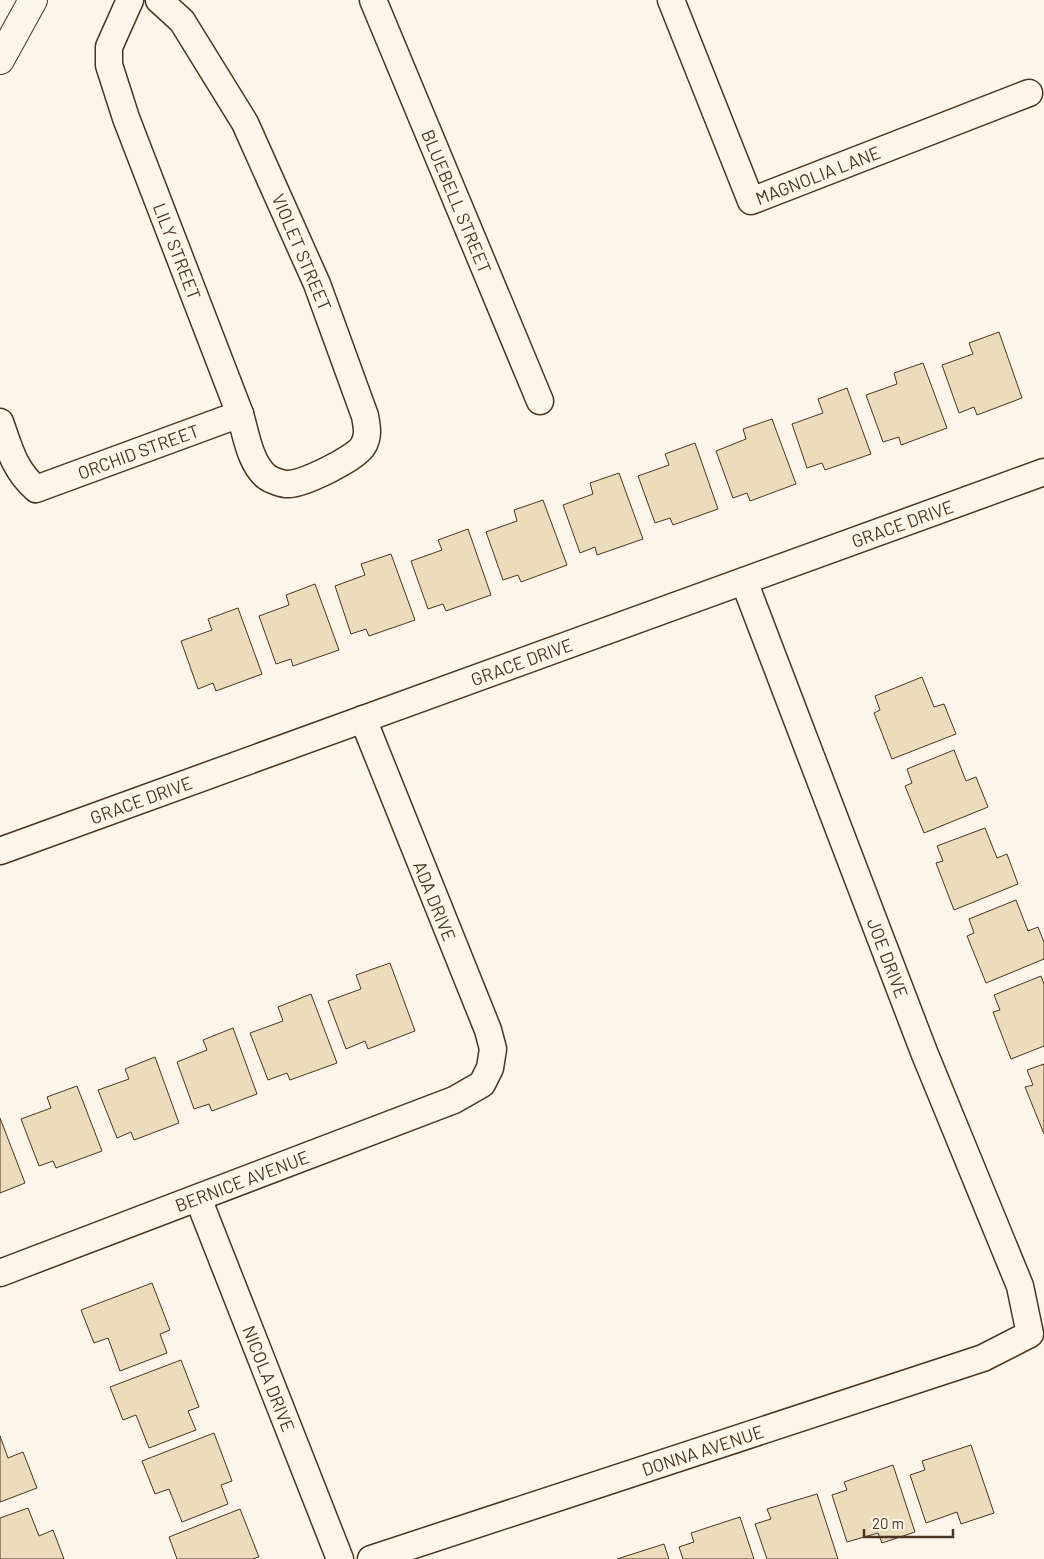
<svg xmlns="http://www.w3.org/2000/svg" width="1044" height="1559" font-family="Barlow,sans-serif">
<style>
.building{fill:#ecdcbc;stroke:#4a3520}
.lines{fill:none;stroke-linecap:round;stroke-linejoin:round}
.minor-casing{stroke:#4a3520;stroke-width:29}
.secondary-casing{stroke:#4a3520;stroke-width:30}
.minor{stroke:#fbf6e9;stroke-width:26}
.secondary{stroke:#fbf6e9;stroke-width:28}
.labels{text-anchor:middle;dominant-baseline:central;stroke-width:4;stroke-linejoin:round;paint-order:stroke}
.street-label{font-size:18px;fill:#4a3520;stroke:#fbf6e9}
</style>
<rect width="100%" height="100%" fill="#fbf6e9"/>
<g class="building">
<path d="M999,332L1022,398L977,415L974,407L959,413L942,365L973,354L969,343Z"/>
<path d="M923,363L947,428L901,445L899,437L883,442L866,395L897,384L894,373Z"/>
<path d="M847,388L871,454L825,470L822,463L807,468L792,424L823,413L818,399Z"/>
<path d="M772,419L796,484L750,501L747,493L733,498L716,451L746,439L743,429Z"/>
<path d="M695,443L718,509L673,525L670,518L655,523L638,476L669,465L665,454Z"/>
<path d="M619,473L643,539L597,555L595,547L580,553L563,505L593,494L590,483Z"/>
<path d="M543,500L567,565L521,582L518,575L503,580L486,532L517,521L514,510Z"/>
<path d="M468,529L491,595L446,611L443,604L428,609L411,561L442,550L438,540Z"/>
<path d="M391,554L415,620L369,636L366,629L351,634L335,586L365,575L361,564Z"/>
<path d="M315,584L339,650L293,666L291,659L276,664L259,616L289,605L286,595Z"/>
<path d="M238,608L262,674L216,691L213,683L198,689L181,641L212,630L208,619Z"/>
<path d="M922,677L934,707L944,704L956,734L892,759L874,713L880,710L875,696Z"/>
<path d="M954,750L966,781L976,777L988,807L924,833L905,786L912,783L907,769Z"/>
<path d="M985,828L997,858L1007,854L1018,884L954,910L936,863L943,861L937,846Z"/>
<path d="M1016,900L1028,931L1038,927L1044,942V959L986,983L967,936L974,933L969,919Z"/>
<path d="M390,963L415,1031L368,1049L365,1041L346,1049L328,1001L361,989L356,975Z"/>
<path d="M1041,976L1044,984V1046L1011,1059L993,1012L1000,1010L994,995Z"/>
<path d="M311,994L337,1063L290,1080L287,1073L268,1080L250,1033L283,1021L278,1007Z"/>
<path d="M233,1028L257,1094L212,1111L209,1104L194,1109L177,1062L207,1050L203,1040Z"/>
<path d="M155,1057L179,1123L134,1140L131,1132L117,1138L98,1090L129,1079L125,1069Z"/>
<path d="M1044,1064V1134L1025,1087L1033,1085L1027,1070Z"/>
<path d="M77,1086L102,1151L56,1168L53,1161L39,1166L21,1119L51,1108L47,1097Z"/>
<path d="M0,1118L25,1183L0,1193Z"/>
<path d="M152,1283L170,1330L160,1334L167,1353L120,1371L108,1338L94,1343L81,1310Z"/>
<path d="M181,1360L199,1407L188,1411L196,1430L149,1448L136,1415L123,1420L110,1387Z"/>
<path d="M214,1433L232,1481L221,1485L228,1504L182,1522L169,1489L155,1494L142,1461Z"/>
<path d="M0,1436L8,1458L23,1452L37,1488L0,1502Z"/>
<path d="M971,1445L994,1513L961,1524L957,1512L926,1523L910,1475L925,1470L922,1461Z"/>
<path d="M893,1465L915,1532L882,1543L878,1533L847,1542L832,1495L847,1490L844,1482Z"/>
<path d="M817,1494L838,1559H767L755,1524L771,1519L767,1509Z"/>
<path d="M28,1508L39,1536L53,1530L64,1559H0V1518Z"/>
<path d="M240,1509L259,1557L252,1559H177L169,1537Z"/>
<path d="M740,1517L754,1559H683L679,1547L694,1542L691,1533Z"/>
<path d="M664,1544L669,1559H617Z"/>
</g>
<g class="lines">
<defs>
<g id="minor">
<path id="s1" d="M130,0L109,47V65L126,118L240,414C246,434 250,464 267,477C271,480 284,485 289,484C305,483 355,459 363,446C369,436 367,427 365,416L317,284L245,123L182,21L159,0"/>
<path id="s2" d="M373,0L540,401"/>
<path id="s3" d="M671,0L751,201L1029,93"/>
<path id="s4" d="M0,422C10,450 14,469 36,489L240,414"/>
<path id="s5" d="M0,851L1044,472"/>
<path id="s6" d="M198,1198L340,1559"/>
<path id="s7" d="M0,1273L454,1100L482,1084L490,1068L493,1049L488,1030L363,719"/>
<path id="s8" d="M371,1559L983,1358L1030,1334L1020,1286L924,1052L744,581"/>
</g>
<path id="secondary" d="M0,60L33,0"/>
</defs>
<use href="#minor" class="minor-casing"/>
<use href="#secondary" class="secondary-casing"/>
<use href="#minor" class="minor"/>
<use href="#secondary" class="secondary"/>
</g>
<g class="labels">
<g class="street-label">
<text stroke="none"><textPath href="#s3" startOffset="288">MAGNOLIA LANE</textPath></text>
<text stroke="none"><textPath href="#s2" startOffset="218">BLUEBELL STREET</textPath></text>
<text stroke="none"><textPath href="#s1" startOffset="268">LILY STREET</textPath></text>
<text transform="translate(302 252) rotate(67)">VIOLET STREET</text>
<text stroke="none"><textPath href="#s4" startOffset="186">ORCHID STREET</textPath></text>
<text stroke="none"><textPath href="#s5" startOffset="960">GRACE DRIVE</textPath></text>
<text stroke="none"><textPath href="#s5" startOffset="555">GRACE DRIVE</textPath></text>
<text stroke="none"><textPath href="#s5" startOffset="150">GRACE DRIVE</textPath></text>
<text transform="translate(435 901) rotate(68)">ADA DRIVE</text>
<text transform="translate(888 958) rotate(69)">JOE DRIVE</text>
<text stroke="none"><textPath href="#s7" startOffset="259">BERNICE AVENUE</textPath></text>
<text stroke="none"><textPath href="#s6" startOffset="194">NICOLA DRIVE</textPath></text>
<text stroke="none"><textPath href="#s8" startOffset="349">DONNA AVENUE</textPath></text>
</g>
</g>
<path d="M864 1529v8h89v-8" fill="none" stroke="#4a3520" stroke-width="2.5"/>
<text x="872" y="1529" font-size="15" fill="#4a3520" stroke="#fbf6e9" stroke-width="4" paint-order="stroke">20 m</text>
</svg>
